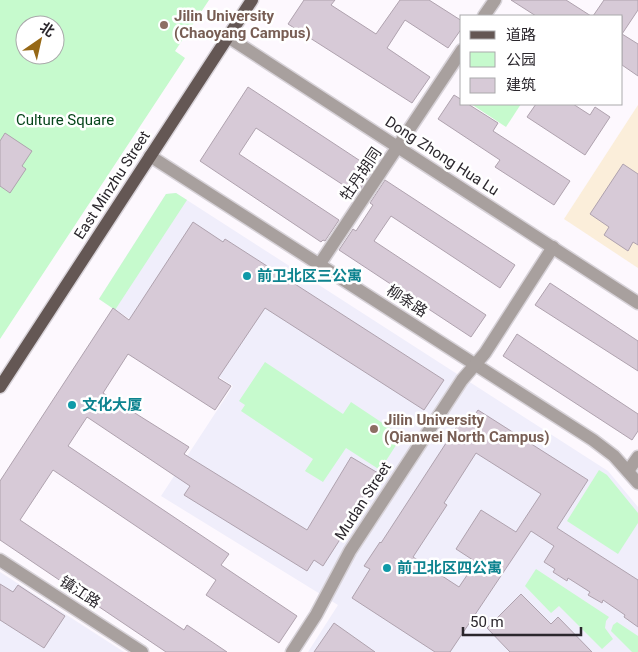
<svg xmlns="http://www.w3.org/2000/svg" width="638" height="652" font-family="Roboto,'Noto Sans SC',sans-serif">
<style>
.commercial{fill:#fbeeda}
.education{fill:#f0eefb}
.green{fill:#c6facd;fill-rule:evenodd}
.building{fill:#d7cad7;stroke:#afa2ae;fill-rule:evenodd}
.lines{fill:none;stroke-linecap:round;stroke-linejoin:round}
.minor-casing{stroke:#d7d2d8;stroke-width:15}
.major-casing{stroke:#d7d2d8;stroke-width:15}
.minor{stroke:#a8a09e;stroke-width:12}
.major{stroke:#645754;stroke-width:12}
.education-dot{fill:#8d6e63;stroke:#fff;stroke-width:2}
.culture-dot{fill:#0f9aa8;stroke:#fff;stroke-width:2}
.labels{text-anchor:middle;dominant-baseline:central;stroke-width:5;stroke-linejoin:round;paint-order:stroke}
.education-label{font-size:15px;font-weight:bold;fill:#785e54;stroke:#fff;text-anchor:start}
.park-label{font-size:15px;fill:#06461b;stroke:#fff}
.street-label{font-size:15px;fill:#2b272d;stroke:#fff}
.culture-label{font-size:15px;font-weight:bold;fill:#0d838f;stroke:#fff;text-anchor:start}
</style>
<rect width="100%" height="100%" fill="#fdf8fe"/>
<path class="commercial" d="M638,105V268L564,219Z"/>
<g class="education">
<path d="M176,193L608,471L638,507V652H308L338,605L161,496L233,386L99,299L166,194Z"/>
<path d="M0,572L124,652H0Z"/>
</g>
<g class="green">
<path d="M0,0H209L175,51L185,58L0,339ZM25,25H55V55H25Z"/>
<path d="M471,104H521L506,127Z"/>
<path d="M176,193L187,200L115,310L99,299L166,194Z"/>
<path d="M265,362L343,414L351,402L402,436L380,470L346,448L323,482L305,471L313,459L241,411L245,405L239,401Z"/>
<path d="M599,470L607,475L638,513V523L618,554L567,521Z"/>
<path d="M536,569L609,617L606,621L605,628L613,639L602,649L559,606L551,613L525,586Z"/>
<path d="M617,622L638,636V652H632L611,631L613,625Z"/>
</g>
<g class="building">
<path d="M304,0H335L331,5L376,34L400,0H429L462,21V28L448,48L405,20L387,48L430,77L412,103L288,24Z"/>
<path d="M511,0H566L591,16H536Z"/>
<path d="M604,0H638V10L622,34L638,44V76L622,65V16H593Z"/>
<path d="M248,87L371,168L370,170L372,171L357,194L256,128L239,154L339,220L325,241L323,240L321,242L200,161Z"/>
<path d="M454,95L462,100V104H468L498,123L493,131L570,181L554,205L495,167L500,160L438,119Z"/>
<path d="M536,104H573L590,115L595,107L610,117L585,155L527,117Z"/>
<path d="M5,133L32,151L22,166L26,169L10,193L0,186V141Z"/>
<path d="M623,164L638,174V245L633,242L628,251L604,235L609,227L590,214Z"/>
<path d="M385,180L515,265L500,288L391,216L374,241L486,315L471,337L339,250L353,229L356,231L373,205L370,203Z"/>
<path d="M193,222L223,242L225,239L444,380L424,410L265,308L218,378L231,386L215,410L128,354L103,393L189,447L184,454L307,530L351,457L378,473L343,528L346,530L323,566L314,560L307,571L184,495L190,486L87,417L68,446L229,554L221,565L297,616L279,643L206,595L216,580L53,470L20,520L184,630L187,625L227,652H166L0,540V481L113,308L129,320Z"/>
<path d="M550,283L638,341V371L535,305Z"/>
<path d="M517,334L638,414V431L632,440L503,356Z"/>
<path d="M478,410L588,480L557,528L638,580V627L624,617L625,615L603,600L602,603L588,595L590,592L568,578L567,581L553,572L555,569L544,562L554,546L531,531L450,652H435L352,598L370,569L364,566L380,542L381,543L463,417L470,422ZM476,453L541,494L516,532L481,510L456,549L476,562L459,587L413,557L447,505L444,503Z"/>
<path d="M0,584L13,592L18,585L65,616L44,648L0,620Z"/>
<path d="M521,594L551,624L558,617L592,652H510L487,628Z"/>
<path d="M334,623L375,652H314Z"/>
</g>
<g class="lines">
<defs>
<g id="minor">
<path d="M484,16L495,0"/>
<path d="M228,37L638,303"/>
<path d="M150,156L593,440L614,456L638,483"/>
<path d="M319,265L462,50"/>
<path d="M628,471L638,457"/>
<path d="M0,560L142,652"/>
<path d="M292,652L316,615L350,551L462,380L485,353L553,247"/>
</g>
<path id="major" d="M0,387L252,0"/>
</defs>
<use href="#minor" class="minor-casing"/>
<use href="#major" class="major-casing"/>
<use href="#minor" class="minor"/>
<use href="#major" class="major"/>
</g>
<g class="education-dot">
<circle cx="164" cy="25" r="5"/>
<circle cx="374" cy="429" r="5"/>
</g>
<g class="culture-dot">
<circle cx="247" cy="276" r="5"/>
<circle cx="72" cy="405" r="5"/>
<circle cx="387" cy="568" r="5"/>
</g>
<g class="labels">
<g class="education-label">
<text x="174" y="16">Jilin University<tspan x="174" dy="17">(Chaoyang Campus)</tspan></text>
<text x="384" y="420">Jilin University<tspan x="384" dy="17">(Qianwei North Campus)</tspan></text>
</g>
<g class="park-label">
<text x="65" y="120">Culture Square</text>
</g>
<g class="street-label">
<text transform="translate(442 156) rotate(33)">Dong Zhong Hua Lu</text>
<text transform="translate(361 174) rotate(-56)">牡丹胡同</text>
<text transform="translate(112 185) rotate(-57)">East Minzhu Street</text>
<text transform="translate(407 301) rotate(33)">柳条路</text>
<text transform="translate(363 501) rotate(-57)">Mudan Street</text>
<text transform="translate(80 592) rotate(33)">镇江路</text>
</g>
<g class="culture-label">
<text x="257" y="276">前卫北区三公寓</text>
<text x="82" y="405">文化大厦</text>
<text x="397" y="568">前卫北区四公寓</text>
</g>
</g>
<rect x="460" y="15" width="162" height="90" fill="#ffffff" stroke="#aaa9ab"/>
<rect x="470" y="31" width="25" height="8" fill="#645754" stroke="#aaa9ab"/>
<text x="506" y="40" font-size="15" fill="#2b272d">道路</text>
<rect x="470" y="52" width="25" height="15" fill="#c6facd" stroke="#aaa9ab"/>
<text x="506" y="65" font-size="15" fill="#2b272d">公园</text>
<rect x="470" y="78" width="25" height="15" fill="#d7cad7" stroke="#aaa9ab"/>
<text x="506" y="90" font-size="15" fill="#2b272d">建筑</text>
<g transform="translate(40 40) rotate(34)"><circle r="24" fill="#ffffff" stroke="#aaa9ab"/>
<path d="M0-4L9 19L0 12L-9 19Z" fill="#966816"/>
<text y="-8" font-size="14" font-weight="bold" text-anchor="middle" fill="#2b272d">北</text>
</g>
<path d="M463 627v8h118v-8" fill="none" stroke="#2b272d" stroke-width="2.5"/>
<text x="470" y="627" font-size="15" fill="#2b272d" stroke="#ffffff" stroke-width="4" paint-order="stroke">50 m</text>
</svg>
